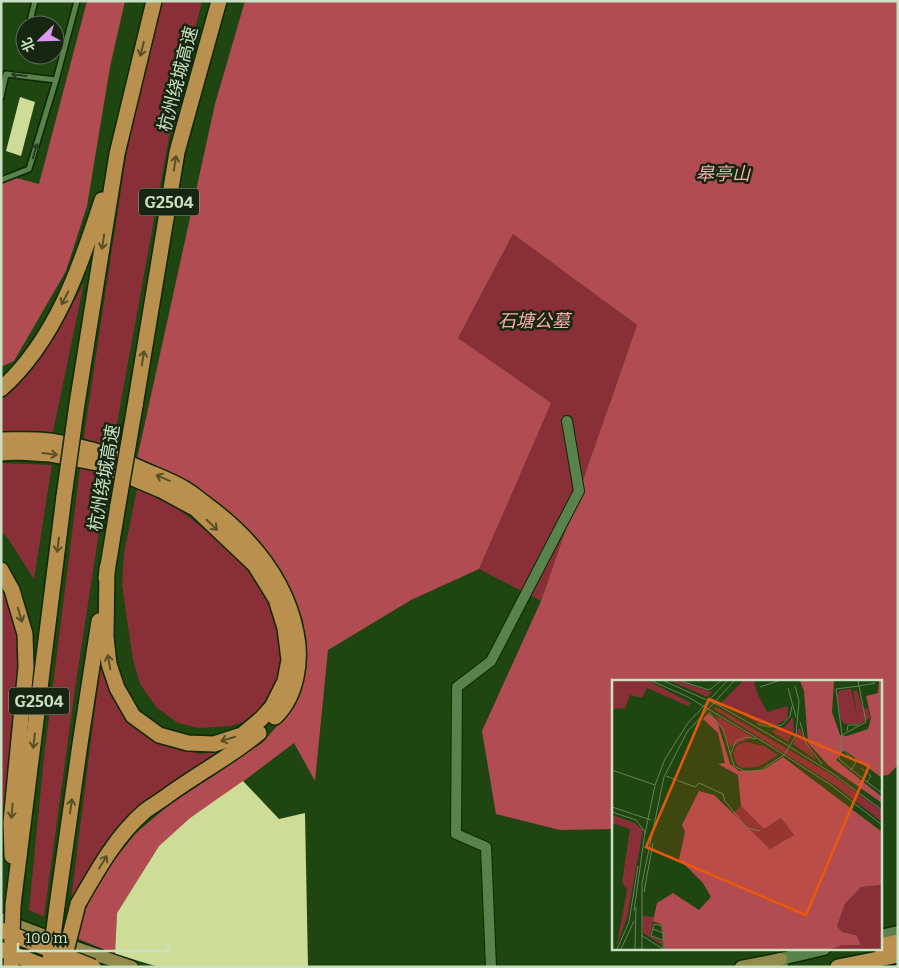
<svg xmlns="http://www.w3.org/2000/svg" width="899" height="968" font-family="Bitter,'Noto Sans SC',serif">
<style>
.green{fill:#892f38}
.forest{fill:#b24c53}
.building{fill:#cddc97}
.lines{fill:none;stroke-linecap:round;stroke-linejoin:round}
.lane-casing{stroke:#0c2902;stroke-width:8}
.street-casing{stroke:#0c2902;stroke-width:12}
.secondary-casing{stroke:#0c2902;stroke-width:15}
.primary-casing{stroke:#0c2902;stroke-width:15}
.highway-casing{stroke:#0c2902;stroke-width:18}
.lane{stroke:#5a824c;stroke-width:5}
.street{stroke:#5a824c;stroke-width:10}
.secondary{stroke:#5a824c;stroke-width:12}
.primary{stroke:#938a4d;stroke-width:12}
.highway{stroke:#b9904d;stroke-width:15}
.highway-bridge-casing{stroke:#0c2902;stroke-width:18;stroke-linecap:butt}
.highway-bridge{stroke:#b9904d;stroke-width:15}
.oneway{stroke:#575028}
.oneway2{stroke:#273d1f}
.labels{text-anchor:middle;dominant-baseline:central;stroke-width:5;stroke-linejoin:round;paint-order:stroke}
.shield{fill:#162610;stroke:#93a88d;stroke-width:1}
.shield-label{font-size:16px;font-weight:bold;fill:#c9e0c3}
.street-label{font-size:18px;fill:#c9e0c3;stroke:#162610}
.park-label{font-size:18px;font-style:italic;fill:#ffacae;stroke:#162610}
.inset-road{fill:none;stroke:#638358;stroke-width:1}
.view{fill:#e8590c;fill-opacity:0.15;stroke:#e8590c;stroke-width:2.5}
.inset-edge{fill:none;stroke:#c9e0c3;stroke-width:2.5}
</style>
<rect width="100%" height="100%" fill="#1f4510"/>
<g class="green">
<path d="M158,1H202L171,126L108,473L75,689L44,917L29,910L44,757L85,429L126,156Z"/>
<path d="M513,234L637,325L541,601L479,569L550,403L458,338Z"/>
<path d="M84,283L52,437L1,433V400L20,381L50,344Z"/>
<path d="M1,463L52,465L34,579L7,537L1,532Z"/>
<path d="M137,489L173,504L212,536L246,568L265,596L276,621L285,646L281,677L266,700L252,719L231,726L199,728L178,723L156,707L140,684L133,660L122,585L124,553Z"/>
<path d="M1,582L15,619L21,650L1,835Z"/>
<path d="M101,660L107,682L117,705L133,725L158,743L200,754L234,747L190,772L162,790L134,813L108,838L71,900Z"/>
</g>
<g class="forest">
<path d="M87,1H125L110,67L87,206L66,271L14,361L1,367V174L39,184Z"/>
<path d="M245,1H898V765L888,775L880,776V682H613V829L560,830L496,814L482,731L541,601L637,325L513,234L458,338L551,403L479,569L411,600L328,650L315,781L294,743L229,792L190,818L159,846L117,913L115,954L76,938L86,907L99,879L136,833L182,794L204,781L236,759L262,743L287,715L301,689L306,656L303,620L282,573L251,533L219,503L137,459L215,104Z"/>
</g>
<g class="building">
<path d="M20,97L35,102L21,156L6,151Z"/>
<path d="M243,781L279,819L305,813L308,967H159L115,954L117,913L159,846L190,818Z"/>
</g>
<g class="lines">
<defs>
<g id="lane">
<path d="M29,25L35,1"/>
<path d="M1,97L6,74L56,80"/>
<path d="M1,180L29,169L56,80L77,1"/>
</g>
<path id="street" d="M491,967L486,847L456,834L457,687L491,661L579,491L567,421"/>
<g id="secondary">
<path d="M880,936L898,932"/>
<path d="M782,967L781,959L824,949"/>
</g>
<g id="primary">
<path d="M1,919L85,951L132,967"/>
<path d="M741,967L781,959"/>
</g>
<g id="highway">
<path d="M1,389C55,341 80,268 102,200"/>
<path d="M77,404L117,154L154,1"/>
<path d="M135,406L177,152L219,1"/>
<path d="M1,440C18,440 34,439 50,441C63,443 76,446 88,449C108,453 126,462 144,470C158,476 172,481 185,489C193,494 200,500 207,505C250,537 285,577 296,632C302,660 297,696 275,717"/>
<path d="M1,453L17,452L49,454L97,463L161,490L196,509L255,565L276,599L285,628L289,660L285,681L272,707L261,719L242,735L214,744L188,743L159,735L133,716L117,688L109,664L106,637L107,568"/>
<path d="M1,570L12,590L25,634L26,667L11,822L12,856"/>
<path d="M106,578L118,505"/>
<path d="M78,904C97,871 116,836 145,811C152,806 160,801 167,796C197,774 230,757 259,733"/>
<path d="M13,905L64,496"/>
<path d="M57,906L80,744L99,621"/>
<path d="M880,946L898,942"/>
<path d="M838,967L898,955"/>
</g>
</defs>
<use href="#lane" class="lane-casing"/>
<use href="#street" class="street-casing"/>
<use href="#secondary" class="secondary-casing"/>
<use href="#primary" class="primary-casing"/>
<use href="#highway" class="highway-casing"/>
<use href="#lane" class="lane"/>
<use href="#street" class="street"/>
<use href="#secondary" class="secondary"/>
<use href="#primary" class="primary"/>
<use href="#highway" class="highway"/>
<defs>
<g id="highway-bridge">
<path d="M64,496L77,404"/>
<path d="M118,505L135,406"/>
<path d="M1,930L93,967"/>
<path d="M3,950L46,967"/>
<path d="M11,967L13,905"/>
<path d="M49,967L57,906"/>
<path d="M62,967L78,904"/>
</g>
</defs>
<use href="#highway-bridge" class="highway-bridge-casing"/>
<use href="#highway-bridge" class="highway-bridge"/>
</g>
<defs><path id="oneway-shaft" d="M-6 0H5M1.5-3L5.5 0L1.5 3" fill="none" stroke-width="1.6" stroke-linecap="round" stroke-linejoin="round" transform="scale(1.25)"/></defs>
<g class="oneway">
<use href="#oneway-shaft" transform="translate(142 49) rotate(104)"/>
<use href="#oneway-shaft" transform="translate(175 163) rotate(-81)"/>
<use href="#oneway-shaft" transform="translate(103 242) rotate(99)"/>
<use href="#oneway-shaft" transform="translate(65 298) rotate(117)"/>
<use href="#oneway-shaft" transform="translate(143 358) rotate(-81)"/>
<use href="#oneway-shaft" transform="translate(50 454) rotate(7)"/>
<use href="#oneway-shaft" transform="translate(163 478) rotate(-157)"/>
<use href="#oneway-shaft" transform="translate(212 525) rotate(44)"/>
<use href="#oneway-shaft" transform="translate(58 545) rotate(97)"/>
<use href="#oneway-shaft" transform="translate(20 615) rotate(73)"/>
<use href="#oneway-shaft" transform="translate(109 662) rotate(-100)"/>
<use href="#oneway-shaft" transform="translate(228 739) rotate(163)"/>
<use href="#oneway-shaft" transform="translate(34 741) rotate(97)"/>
<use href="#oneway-shaft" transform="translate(71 806) rotate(-82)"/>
<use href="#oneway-shaft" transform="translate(12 811) rotate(95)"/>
<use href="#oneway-shaft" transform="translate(103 862) rotate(-58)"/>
</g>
<g class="oneway2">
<use href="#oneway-shaft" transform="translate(19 75) rotate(-173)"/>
<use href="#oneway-shaft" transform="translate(35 151) rotate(-73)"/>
</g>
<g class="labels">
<g class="shield">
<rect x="139" y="188.5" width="60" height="27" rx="4"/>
<rect x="9" y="687.5" width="60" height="27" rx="4"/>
</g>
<g class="shield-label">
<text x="169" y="202">G2504</text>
<text x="39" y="701">G2504</text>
</g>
<g class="street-label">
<text transform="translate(178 79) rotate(-75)">杭州绕城高速</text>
<text transform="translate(104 478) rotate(-80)">杭州绕城高速</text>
</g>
<g class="park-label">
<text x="723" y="174">皋亭山</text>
<text x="534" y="321">石塘公墓</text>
</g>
</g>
<g transform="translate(612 680)">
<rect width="270" height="270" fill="#1f4510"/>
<path d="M0,1H37L79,23L76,26L35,8L30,18L18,15L13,28L0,29ZM59,1H66L100,12L95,17ZM131,1H145L142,2L146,15L155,32L176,26L175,39L164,45L148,44L109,23ZM239,9L245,36L241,11L245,10L251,29L256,28L258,38L248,44H233L229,40L225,15L228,10ZM104,27L222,96L270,131V142L224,106L102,29ZM103,35L141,57L118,67ZM181,37L182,50L176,62L159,51L172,47ZM187,47L204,80L181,64ZM134,62L152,66L166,75L146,87L130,88L125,85L121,74L125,65ZM129,126L152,149L169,138L182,155L158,169L120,134ZM0,135L23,143L31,150L15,238L5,265L15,210L10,202L18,149L0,143ZM270,205V269H220L244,255L230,252L225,246L233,224L249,207ZM30,236L42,237L38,256L50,261V265L31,253Z" fill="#892f38"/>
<path d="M188,1H222L220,32L228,55L235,56L256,49L259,38L254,16L266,13L267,1H270V98L232,70L224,80L270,117V123L217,86L196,63L192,11ZM96,33L105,41L118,84L127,91L151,90L171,77L270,152V205L249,207L233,224L225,246L230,252L244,255L249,265H230L220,269H52L50,245L41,241L45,223L61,213L87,230L99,217L91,203L67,179L73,152L70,145L87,111L102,115L158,169L182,155L169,138L152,149L129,126L126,95L106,84L113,83L106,53L91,39Z" fill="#b24c53"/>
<path class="inset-road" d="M40,1L76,17L155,64L219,105L270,145M52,1L106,25L170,62L223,95L270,130M69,1L97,10L109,1M246,1L247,6L263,3M148,7L166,1M176,8L184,37M97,32L111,49L122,86L134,92L149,90L173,74L184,55L187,21L183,6M188,42L194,63L210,84M145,44L158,47L170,45L178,36L180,26M235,51L236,45H247M230,55L254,42L247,6L224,9L230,55L227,79L255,102L259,96L249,88M229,68L244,82L239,90M118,75L124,61L135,57L144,59M0,90L43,105M54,96L83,107L87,103L111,114L113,121L135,148L148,151M255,102L270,113M0,127L39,140M0,132L24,140L33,152L22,231M33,154L43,105L53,79L76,43L115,1M32,212L41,163M41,249L51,253V269M50,251V246L42,244L39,256L51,260M29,255L51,269M5,269L17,242L26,186M9,269L22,241M23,269L24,227M30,269V203L52,97L75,52L122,1"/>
<path class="view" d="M97,19L257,86L194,235L34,167Z"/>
<rect width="270" height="270" class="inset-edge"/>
</g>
<rect width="899" height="968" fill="none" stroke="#c9e0c3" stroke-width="5"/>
<g transform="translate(40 40) rotate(247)"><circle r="24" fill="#162610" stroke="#5e7058"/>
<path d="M0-4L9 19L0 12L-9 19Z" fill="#de98f3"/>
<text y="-8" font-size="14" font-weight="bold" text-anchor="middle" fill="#c9e0c3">北</text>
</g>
<path d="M18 943v8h150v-8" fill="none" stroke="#c9e0c3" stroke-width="2.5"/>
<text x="25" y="943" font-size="15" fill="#c9e0c3" stroke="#162610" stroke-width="4" paint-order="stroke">100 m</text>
</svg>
